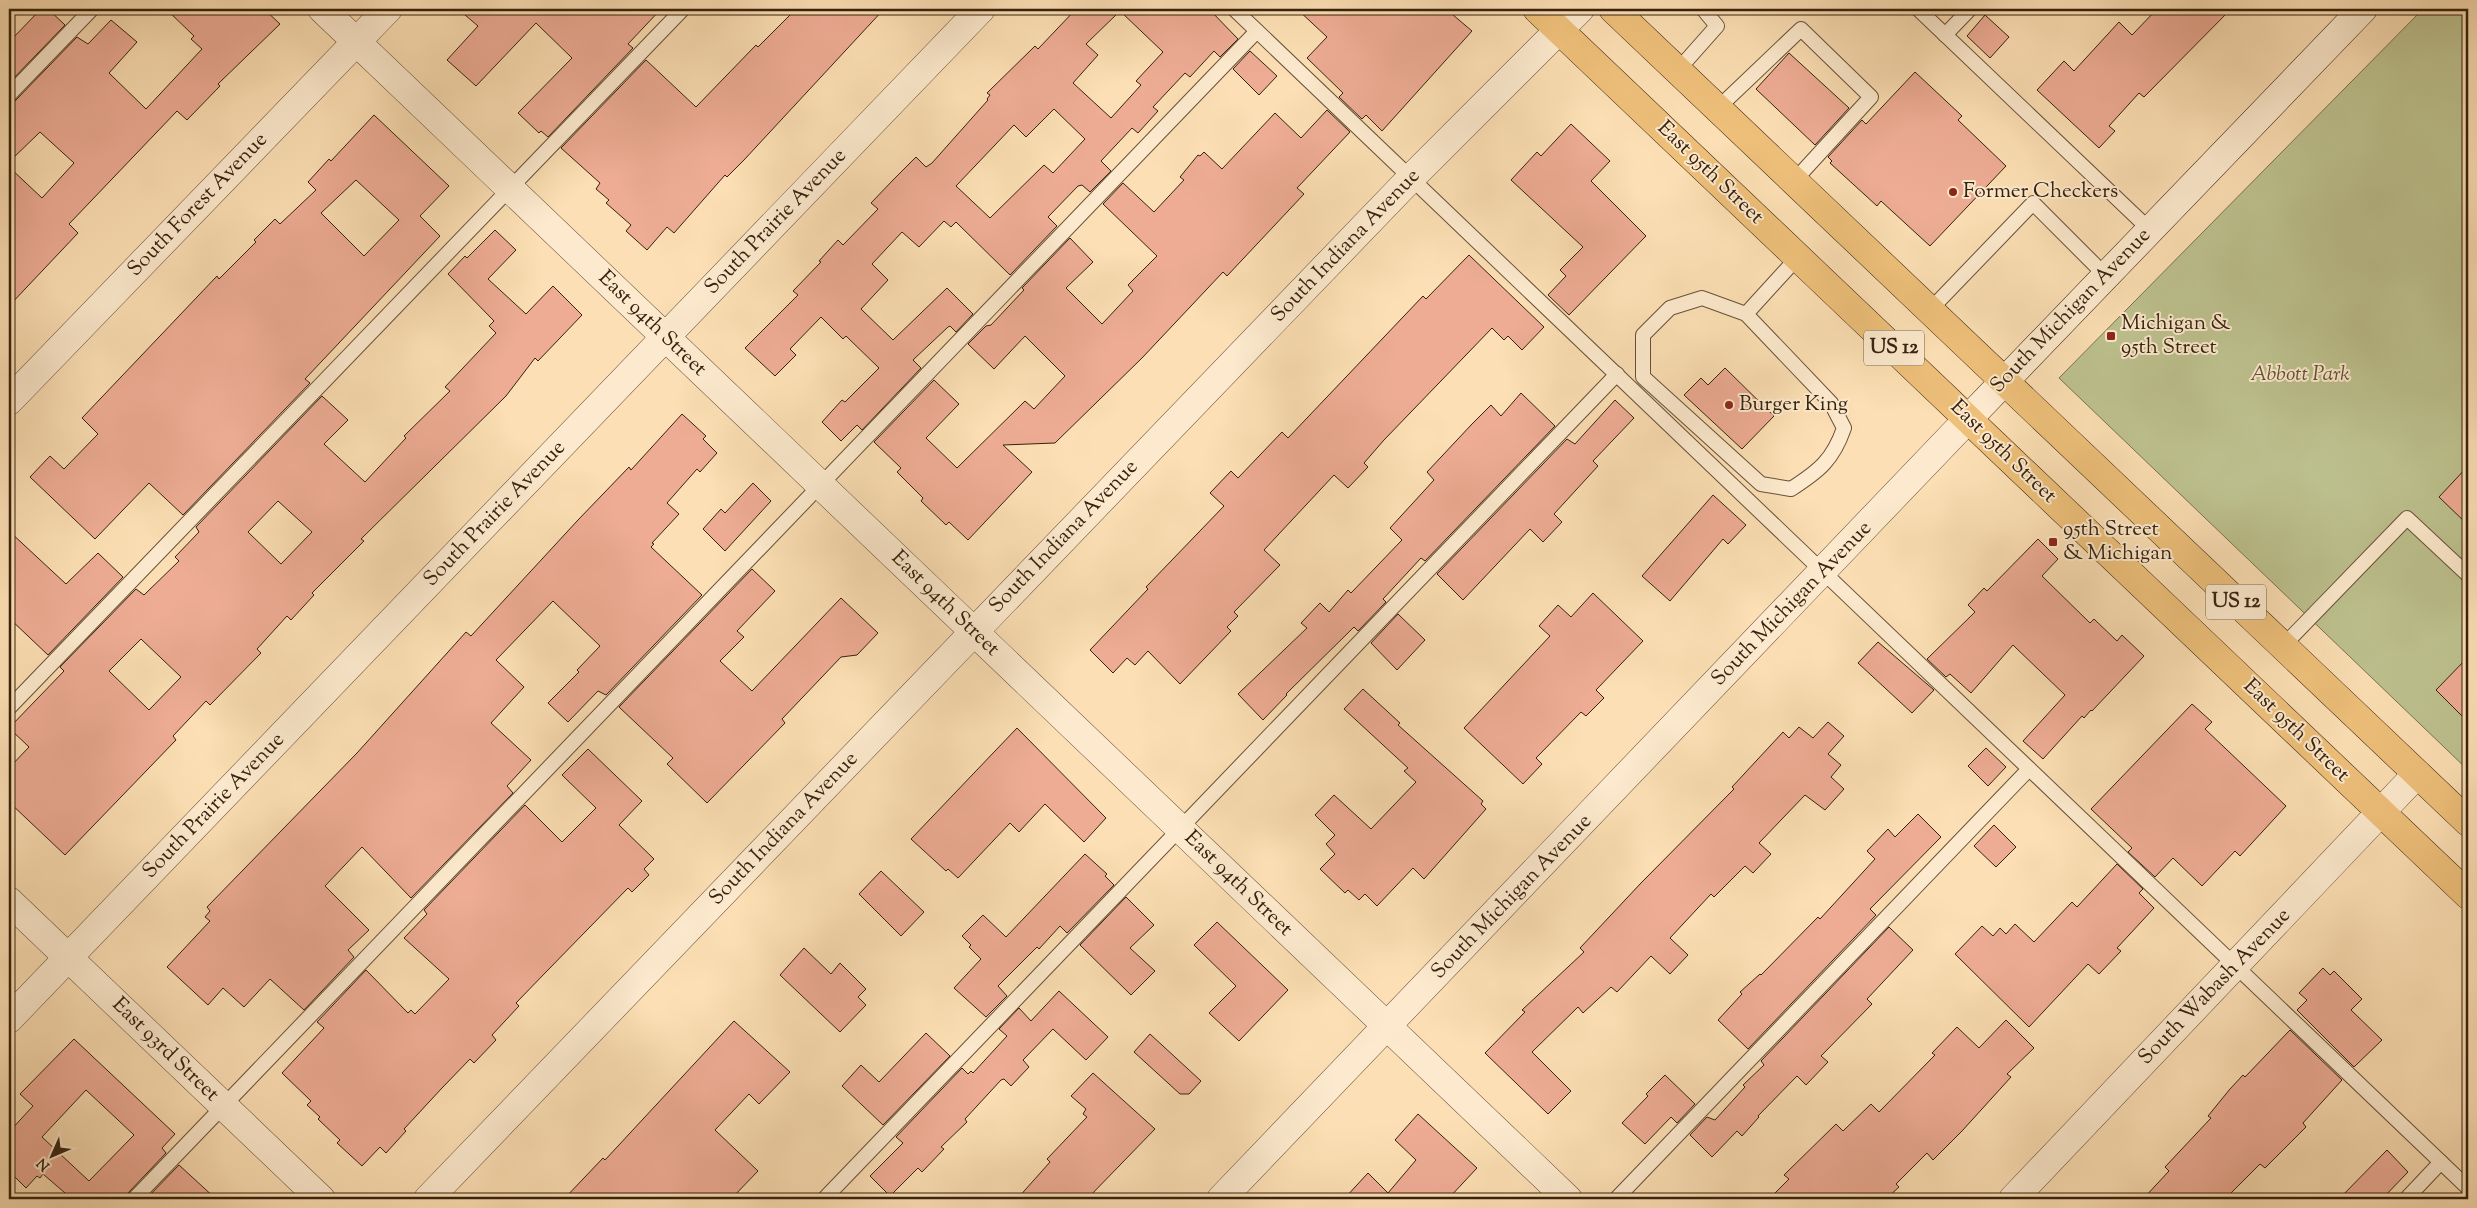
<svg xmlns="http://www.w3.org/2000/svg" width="2477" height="1208" font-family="'Sorts Mill Goudy',serif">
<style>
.green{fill:#bdc28f;stroke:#7a724f}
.building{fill:#eeac95;stroke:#36220f;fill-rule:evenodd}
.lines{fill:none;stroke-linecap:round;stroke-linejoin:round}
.service-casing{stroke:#685138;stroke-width:16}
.minor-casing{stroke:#685138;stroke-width:29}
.secondary-casing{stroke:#36220f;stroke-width:29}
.primary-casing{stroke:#36220f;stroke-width:29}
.service{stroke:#fdeace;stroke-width:14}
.minor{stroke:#fdeace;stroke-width:28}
.secondary{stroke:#fdeace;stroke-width:28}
.primary{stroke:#eec07a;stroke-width:28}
.poi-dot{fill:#8f2418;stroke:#fdeace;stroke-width:2}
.labels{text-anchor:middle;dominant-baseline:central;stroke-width:4;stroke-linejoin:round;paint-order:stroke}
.shield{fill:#fdeace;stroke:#725e48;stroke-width:1}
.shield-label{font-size:20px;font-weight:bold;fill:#36220f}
.street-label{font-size:21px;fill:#36220f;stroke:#fdeace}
.poi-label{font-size:21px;fill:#36220f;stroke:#fdeace;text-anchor:start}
.park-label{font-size:21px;font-style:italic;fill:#5e5235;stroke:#fdeace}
</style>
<rect width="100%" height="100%" fill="#fcdfb4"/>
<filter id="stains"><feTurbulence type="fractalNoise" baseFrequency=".004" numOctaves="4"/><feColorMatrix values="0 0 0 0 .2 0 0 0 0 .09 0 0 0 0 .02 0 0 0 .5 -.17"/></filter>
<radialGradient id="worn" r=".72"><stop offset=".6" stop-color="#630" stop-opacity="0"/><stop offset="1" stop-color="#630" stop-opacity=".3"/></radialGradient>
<path class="green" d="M2423,9H2468V770L2059,378Z"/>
<g class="building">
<path d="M41,9H48L65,25L9,83V42Z"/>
<path d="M166,9H264L280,24L218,84L220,86L187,120L177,111L69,224L78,233L9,306V167L42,198L74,163L40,132L9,162V104L15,101L77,37L88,44L111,20L137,42L109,73L146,109L202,49L191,39L194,36Z"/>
<path d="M458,9H661L628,44L633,48L548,137L541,131L539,133L518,113L572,58L536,23L476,86L447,60L478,26Z"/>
<path d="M796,9H884L744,160L727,177L725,175L674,233L667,227L647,250L626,231L631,225L606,203L609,200L596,189L600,183L561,148L646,60L696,107L756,45L758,47Z"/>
<path d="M1076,9H1209L1238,39L1220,57L1214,51L1190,77L1185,73L1153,107L1158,111L1138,133L1132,128L1101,161L1111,171L1090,192L1082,185L1078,186L1048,217L1057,226L1010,275L956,222L951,227L944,221L919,247L902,232L872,264L888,280L861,309L893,340L947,288L973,314L956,332L950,326L948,327L913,360L921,368L862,430L857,425L841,441L822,422L842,400L845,402L879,368L846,336L843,339L821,317L790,349L796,355L775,376L745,348L798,295L793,291L821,262L819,261L838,240L843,245L878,209L871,203L894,179L916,157L926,167L932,163L988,100L987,99L990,95L987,93L1035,46L1038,49ZM1120,11L1163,52L1136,81L1141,85L1111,118L1073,83L1098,55L1086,44ZM1054,109L1085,139L1053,173L1044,165L990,218L956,186L1014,125L1026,137Z"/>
<path d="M1297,9H1446L1472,31L1382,131L1366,115L1362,119L1339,97L1343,93L1307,58L1327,37Z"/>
<path d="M2157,9H2231L2144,97L2139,93L2109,126L2115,131L2099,148L2037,90L2064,61L2074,71L2119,22L2132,35Z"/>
<path d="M1985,15L2009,37L1990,58L1967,36Z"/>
<path d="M1250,51L1277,76L1259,95L1233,69Z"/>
<path d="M1789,53L1849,108L1815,145L1756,89Z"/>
<path d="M1915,72L1962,116L1958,120L2006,166L1930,246L1881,201L1877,206L1830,163L1832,161L1828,157L1862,120L1866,124Z"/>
<path d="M1327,110L1350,132L1297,188L1304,194L1227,276L1223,272L1142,358L1055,443L1003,445L1032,472L968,540L949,522L946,525L921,501L923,498L897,472L901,468L874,442L934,380L959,404L926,438L957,468L1025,401L1034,409L1065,376L1025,336L994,369L968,344L986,326L991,325L1024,290L1022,288L1070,238L1093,262L1066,288L1102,324L1133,291L1128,285L1157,256L1103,204L1123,183L1154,212L1184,180L1180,177L1198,155L1200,156L1204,152L1222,169L1275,113L1301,138Z"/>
<path d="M374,115L449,186L420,216L440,236L305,379L310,383L183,515L149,483L95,539L30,477L50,456L64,469L98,434L82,418L217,276L219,279L256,242L254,240L275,219L280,224L316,190L308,182L329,159L331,161ZM356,180L399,220L364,256L321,213Z"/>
<path d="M1571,124L1610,161L1591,181L1646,236L1569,315L1548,295L1566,276L1560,270L1583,247L1511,180L1537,152L1541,156Z"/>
<path d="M495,230L516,250L488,279L526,314L553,286L582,315L538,361L535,358L506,396L361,539L364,541L312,593L314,595L291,620L287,616L257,649L261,653L210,705L206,701L173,736L176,740L65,855L9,802V768L29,747L9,728L64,671L60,667L136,589L144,595L179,561L175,557L199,532L196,527L322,396L348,420L324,444L365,482L406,438L404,436L450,391L445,387L496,333L489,326L494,321L448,274L465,256L467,258ZM278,501L312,532L281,564L248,532ZM141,639L181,677L149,710L109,671Z"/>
<path d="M1469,255L1544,327L1522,350L1508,336L1504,340L1492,328L1384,440L1364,463L1368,467L1348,488L1334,475L1264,550L1280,565L1234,612L1238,616L1227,627L1231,631L1180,684L1148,651L1135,665L1127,658L1113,673L1090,650L1148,589L1146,587L1224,506L1210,493L1231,471L1238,478L1282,432L1288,438L1423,296L1426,299Z"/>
<path d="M1725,368L1774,416L1742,449L1684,395L1701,378L1708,385Z"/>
<path d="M1521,393L1555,426L1425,561L1421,558L1383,599L1386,602L1358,631L1354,627L1286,694L1287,695L1263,720L1238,694L1307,628L1301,623L1320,603L1329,612L1348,590L1351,593L1402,540L1390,528L1434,480L1427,472L1472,424L1491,405L1501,416Z"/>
<path d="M1615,400L1634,418L1593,461L1598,466L1554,514L1562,522L1543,542L1530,529L1463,600L1437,574L1567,439L1575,444Z"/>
<path d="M682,414L706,436L703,439L717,453L700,472L697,469L667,503L679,514L652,543L654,544L651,547L702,595L606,695L598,691L568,722L548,703L579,672L577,670L600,646L553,601L496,660L524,687L491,723L531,760L507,786L513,793L411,898L362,847L325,886L369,930L348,950L354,957L304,1010L270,979L244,1007L223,988L208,1005L167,967L210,921L205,917L210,911L207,907L357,753L466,632L471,636L578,520L629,467L631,470Z"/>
<path d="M2468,466V525L2439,497Z"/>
<path d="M753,483L771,501L725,551L703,529L721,509L725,513Z"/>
<path d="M1713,495L1746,525L1728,544L1723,539L1670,601L1642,576Z"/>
<path d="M9,531L66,584L98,553L123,577L48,655L9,618Z"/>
<path d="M2038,539L2058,559L2042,576L2090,623L2094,619L2117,641L2122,635L2144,656L2092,711L2091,710L2084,718L2082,716L2043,759L2023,741L2065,695L2015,647L2013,645L1971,693L1950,674L1946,677L1927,659L1975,612L1968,605L1984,588L1987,591Z"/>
<path d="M752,569L775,591L737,631L744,637L720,661L752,691L841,598L878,633L857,655L841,657L782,719L785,723L707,803L667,764L673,758L619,707Z"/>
<path d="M1593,593L1643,641L1596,690L1604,698L1586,716L1581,712L1536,758L1542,764L1523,784L1464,728L1550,636L1539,626L1558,605L1571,617Z"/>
<path d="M1398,614L1425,640L1397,670L1371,643Z"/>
<path d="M1878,642L1934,690L1912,713L1858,663Z"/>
<path d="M2468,657V722L2436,690Z"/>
<path d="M1363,689L1400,723L1398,725L1483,801L1481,804L1486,809L1424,879L1413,868L1377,906L1365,894L1359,900L1348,890L1345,893L1320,869L1335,854L1326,844L1335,835L1315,815L1334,795L1371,829L1416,782L1404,771L1408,768L1344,709Z"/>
<path d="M2192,704L2212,722L2205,729L2286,806L2240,856L2235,851L2202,886L2173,858L2155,877L2128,852L2132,848L2091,809Z"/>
<path d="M1828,722L1844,736L1828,754L1841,765L1831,777L1844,789L1825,810L1805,795L1759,843L1771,854L1753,873L1745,866L1714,897L1711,894L1670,938L1688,955L1670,974L1651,956L1617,992L1611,987L1583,1013L1578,1007L1532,1052L1571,1091L1548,1114L1485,1053L1525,1012L1522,1010L1584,952L1580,948L1641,883L1734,789L1732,787L1783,732L1789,738L1799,727L1813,738Z"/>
<path d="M1017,728L1106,818L1084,842L1045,804L1019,832L1010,823L958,878L948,869L946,871L911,839Z"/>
<path d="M1986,748L2006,767L1988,786L1968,766Z"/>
<path d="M588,749L642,801L619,825L654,859L644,869L649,875L632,892L628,888L546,972L516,1003L519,1006L492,1035L496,1040L474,1063L470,1059L442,1088L404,1129L406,1131L386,1153L380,1147L362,1166L337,1143L340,1140L318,1119L320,1117L307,1105L311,1101L282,1073L324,1028L317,1022L366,970L408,1013L411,1010L415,1014L449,979L404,938L427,914L424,910L525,805L562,842L596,808L562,775Z"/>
<path d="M1918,814L1941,837L1870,909L1876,915L1748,1049L1718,1020L1742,994L1740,992L1760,974L1761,975L1818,917L1820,919L1875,859L1867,851L1888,829L1895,837Z"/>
<path d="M1994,825L2016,847L1996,867L1974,846Z"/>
<path d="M1085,854L1107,874L1105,876L1114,885L1067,933L1060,926L1039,949L1037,947L998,986L1007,996L986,1017L954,988L981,959L969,947L971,945L962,936L983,915L1006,937Z"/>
<path d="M2117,864L2143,889L2139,893L2154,908L2117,948L2121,951L2099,974L2088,964L2029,1027L1955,954L1982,926L1993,936L2000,928L2006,934L2015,924L2034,942L2072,902L2077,907Z"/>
<path d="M881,871L924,912L901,936L859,894Z"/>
<path d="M1126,897L1154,925L1130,948L1155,971L1131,995L1080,945Z"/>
<path d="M1217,922L1288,990L1239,1041L1209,1013L1236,986L1194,945Z"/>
<path d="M1889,927L1913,950L1867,999L1872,1004L1821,1056L1828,1062L1806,1085L1797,1076L1758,1116L1759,1117L1742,1136L1737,1131L1712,1157L1690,1135L1707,1117L1715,1120L1745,1087L1743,1085L1764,1065L1761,1061Z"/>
<path d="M804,948L831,974L840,963L866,989L858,997L866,1005L840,1032L780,975Z"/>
<path d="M2323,968L2330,975L2334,971L2362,999L2351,1010L2382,1040L2354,1067L2297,1010L2307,1000L2299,993Z"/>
<path d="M1059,991L1108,1037L1086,1060L1053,1029L1023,1060L1029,1067L1011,1086L1004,1079L1001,1080L965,1119L967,1122L941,1147L944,1149L922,1172L918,1168L890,1196L870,1176L903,1143L896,1137L962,1068L968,1074L971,1071L973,1073L1007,1036L999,1029L1019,1008L1031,1021Z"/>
<path d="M2006,1020L2034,1048L2007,1074L2011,1077L1962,1131L1933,1160L1927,1153L1896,1184L1899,1187L1886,1199H1769L1789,1179L1784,1175L1836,1124L1843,1131L1871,1104L1879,1112L1935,1055L1932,1053L1957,1027L1979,1048Z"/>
<path d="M734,1021L790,1072L759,1104L749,1094L715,1130L758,1171L731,1199H564L603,1158L605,1160Z"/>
<path d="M2290,1030L2342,1080L2303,1123L2306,1127L2265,1168L2260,1164L2225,1199H2143L2169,1171L2165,1167L2211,1118L2208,1116L2230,1089L2243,1075L2245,1077Z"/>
<path d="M926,1033L950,1056L883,1125L842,1086L861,1065L879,1082Z"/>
<path d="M1150,1034L1201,1081L1189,1094H1180L1134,1052Z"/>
<path d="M74,1039L175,1134L162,1148L166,1153L128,1193L125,1199H72L43,1174L40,1178L37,1176L26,1188L9,1171V1132L33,1106L20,1094ZM86,1090L134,1135L89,1181L42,1137Z"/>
<path d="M1093,1073L1155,1129L1087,1199H1017L1050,1162L1047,1159L1087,1117L1083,1114L1086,1109L1071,1096Z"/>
<path d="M1665,1075L1695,1104L1677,1123L1671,1117L1645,1144L1622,1123L1648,1096L1646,1094Z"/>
<path d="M1418,1114L1477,1168L1448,1199H1344L1368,1173L1388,1193L1416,1160L1395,1140Z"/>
<path d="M2387,1150L2408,1172L2382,1199H2339Z"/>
<path d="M179,1165L216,1199H146Z"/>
</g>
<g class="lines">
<defs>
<g id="service">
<path d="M1234,9L2468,1188"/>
<path d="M1918,9L2149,229"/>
<path d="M1945,35L1970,9"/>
<path d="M1678,70L1717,26L1703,9"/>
<path d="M9,95L92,9"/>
<path d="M1718,108L1801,29L1871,97L1794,181"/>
<path d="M1930,310L2033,203L2105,275"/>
<path d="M1746,314L1831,403L1844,428C1833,460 1819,471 1791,489L1761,484L1643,377V335L1670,308L1702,298L1746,314L1798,257"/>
<path d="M2283,646L2407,518L2468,575"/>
<path d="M9,708L683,9"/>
<path d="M134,1199L1257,31"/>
<path d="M824,1199L1617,374"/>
<path d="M1616,1199L2029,769"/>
<path d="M2406,1199L2441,1162"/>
</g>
<g id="minor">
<path d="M322,9L1568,1199"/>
<path d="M9,401L388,9"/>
<path d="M9,901L321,1199"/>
<path d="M9,1019L981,9"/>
<path d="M428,1199L1411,178L1580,9"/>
<path d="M1221,1199L1968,419"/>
<path d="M2013,1199L2417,774"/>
</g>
<path id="secondary" d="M1968,419L2363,9"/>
<g id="primary">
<path d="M1537,9L2468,895"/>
<path d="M1613,9L2468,822"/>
</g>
</defs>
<use href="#service" class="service-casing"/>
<use href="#minor" class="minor-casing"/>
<use href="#secondary" class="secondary-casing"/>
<use href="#primary" class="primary-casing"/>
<use href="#service" class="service"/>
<use href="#minor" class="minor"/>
<use href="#secondary" class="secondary"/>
<use href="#primary" class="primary"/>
</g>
<g class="poi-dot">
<circle cx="1953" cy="192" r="5"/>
<rect x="2106" y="331" width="10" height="10" rx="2.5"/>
<circle cx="1729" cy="405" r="5"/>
<rect x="2048" y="537" width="10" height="10" rx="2.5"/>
</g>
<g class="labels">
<g class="shield">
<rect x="1864" y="330.5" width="60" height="35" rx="4"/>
<rect x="2206" y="584.5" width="60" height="35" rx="4"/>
</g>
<g class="shield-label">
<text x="1894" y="348">US 12</text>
<text x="2236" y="602">US 12</text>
</g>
<g class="street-label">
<text transform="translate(1710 173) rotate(44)">East 95th Street</text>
<text transform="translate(198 205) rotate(-46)">South Forest Avenue</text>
<text transform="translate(776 222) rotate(-46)">South Prairie Avenue</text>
<text transform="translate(1346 246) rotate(-46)">South Indiana Avenue</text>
<text transform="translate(2071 311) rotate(-46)">South Michigan Avenue</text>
<text transform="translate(652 324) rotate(44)">East 94th Street</text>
<text transform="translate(2003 452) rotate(44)">East 95th Street</text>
<text transform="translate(495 514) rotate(-46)">South Prairie Avenue</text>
<text transform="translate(1064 537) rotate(-46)">South Indiana Avenue</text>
<text transform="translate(945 604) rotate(44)">East 94th Street</text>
<text transform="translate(1792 604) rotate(-46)">South Michigan Avenue</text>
<text transform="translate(2296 731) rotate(44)">East 95th Street</text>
<text transform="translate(214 806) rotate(-46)">South Prairie Avenue</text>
<text transform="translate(784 829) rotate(-46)">South Indiana Avenue</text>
<text transform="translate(1238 884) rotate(44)">East 94th Street</text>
<text transform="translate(1512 897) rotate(-46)">South Michigan Avenue</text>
<text transform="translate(2215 987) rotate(-46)">South Wabash Avenue</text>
<text transform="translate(165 1050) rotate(44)">East 93rd Street</text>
</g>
<g class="poi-label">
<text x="1963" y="192">Former Checkers</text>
<text x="2121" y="324">Michigan &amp;<tspan x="2121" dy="24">95th Street</tspan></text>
<text x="1739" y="405">Burger King</text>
<text x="2063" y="530">95th Street<tspan x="2063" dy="24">&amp; Michigan</tspan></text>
</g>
<g class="park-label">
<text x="2300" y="375">Abbott Park</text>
</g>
</g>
<rect width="2477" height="1208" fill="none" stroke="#fcdfb4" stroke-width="30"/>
<rect x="10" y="10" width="2457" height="1188" fill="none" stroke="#36220f" stroke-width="2.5"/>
<rect x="15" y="15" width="2447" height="1178" fill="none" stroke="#36220f"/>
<g transform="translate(52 1156) rotate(225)" stroke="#fdeace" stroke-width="4" paint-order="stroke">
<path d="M0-4L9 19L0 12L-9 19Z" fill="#36220f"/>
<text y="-8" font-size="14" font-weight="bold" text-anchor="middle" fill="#36220f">N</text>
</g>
<rect width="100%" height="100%" filter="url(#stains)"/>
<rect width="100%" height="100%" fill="url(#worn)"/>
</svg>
